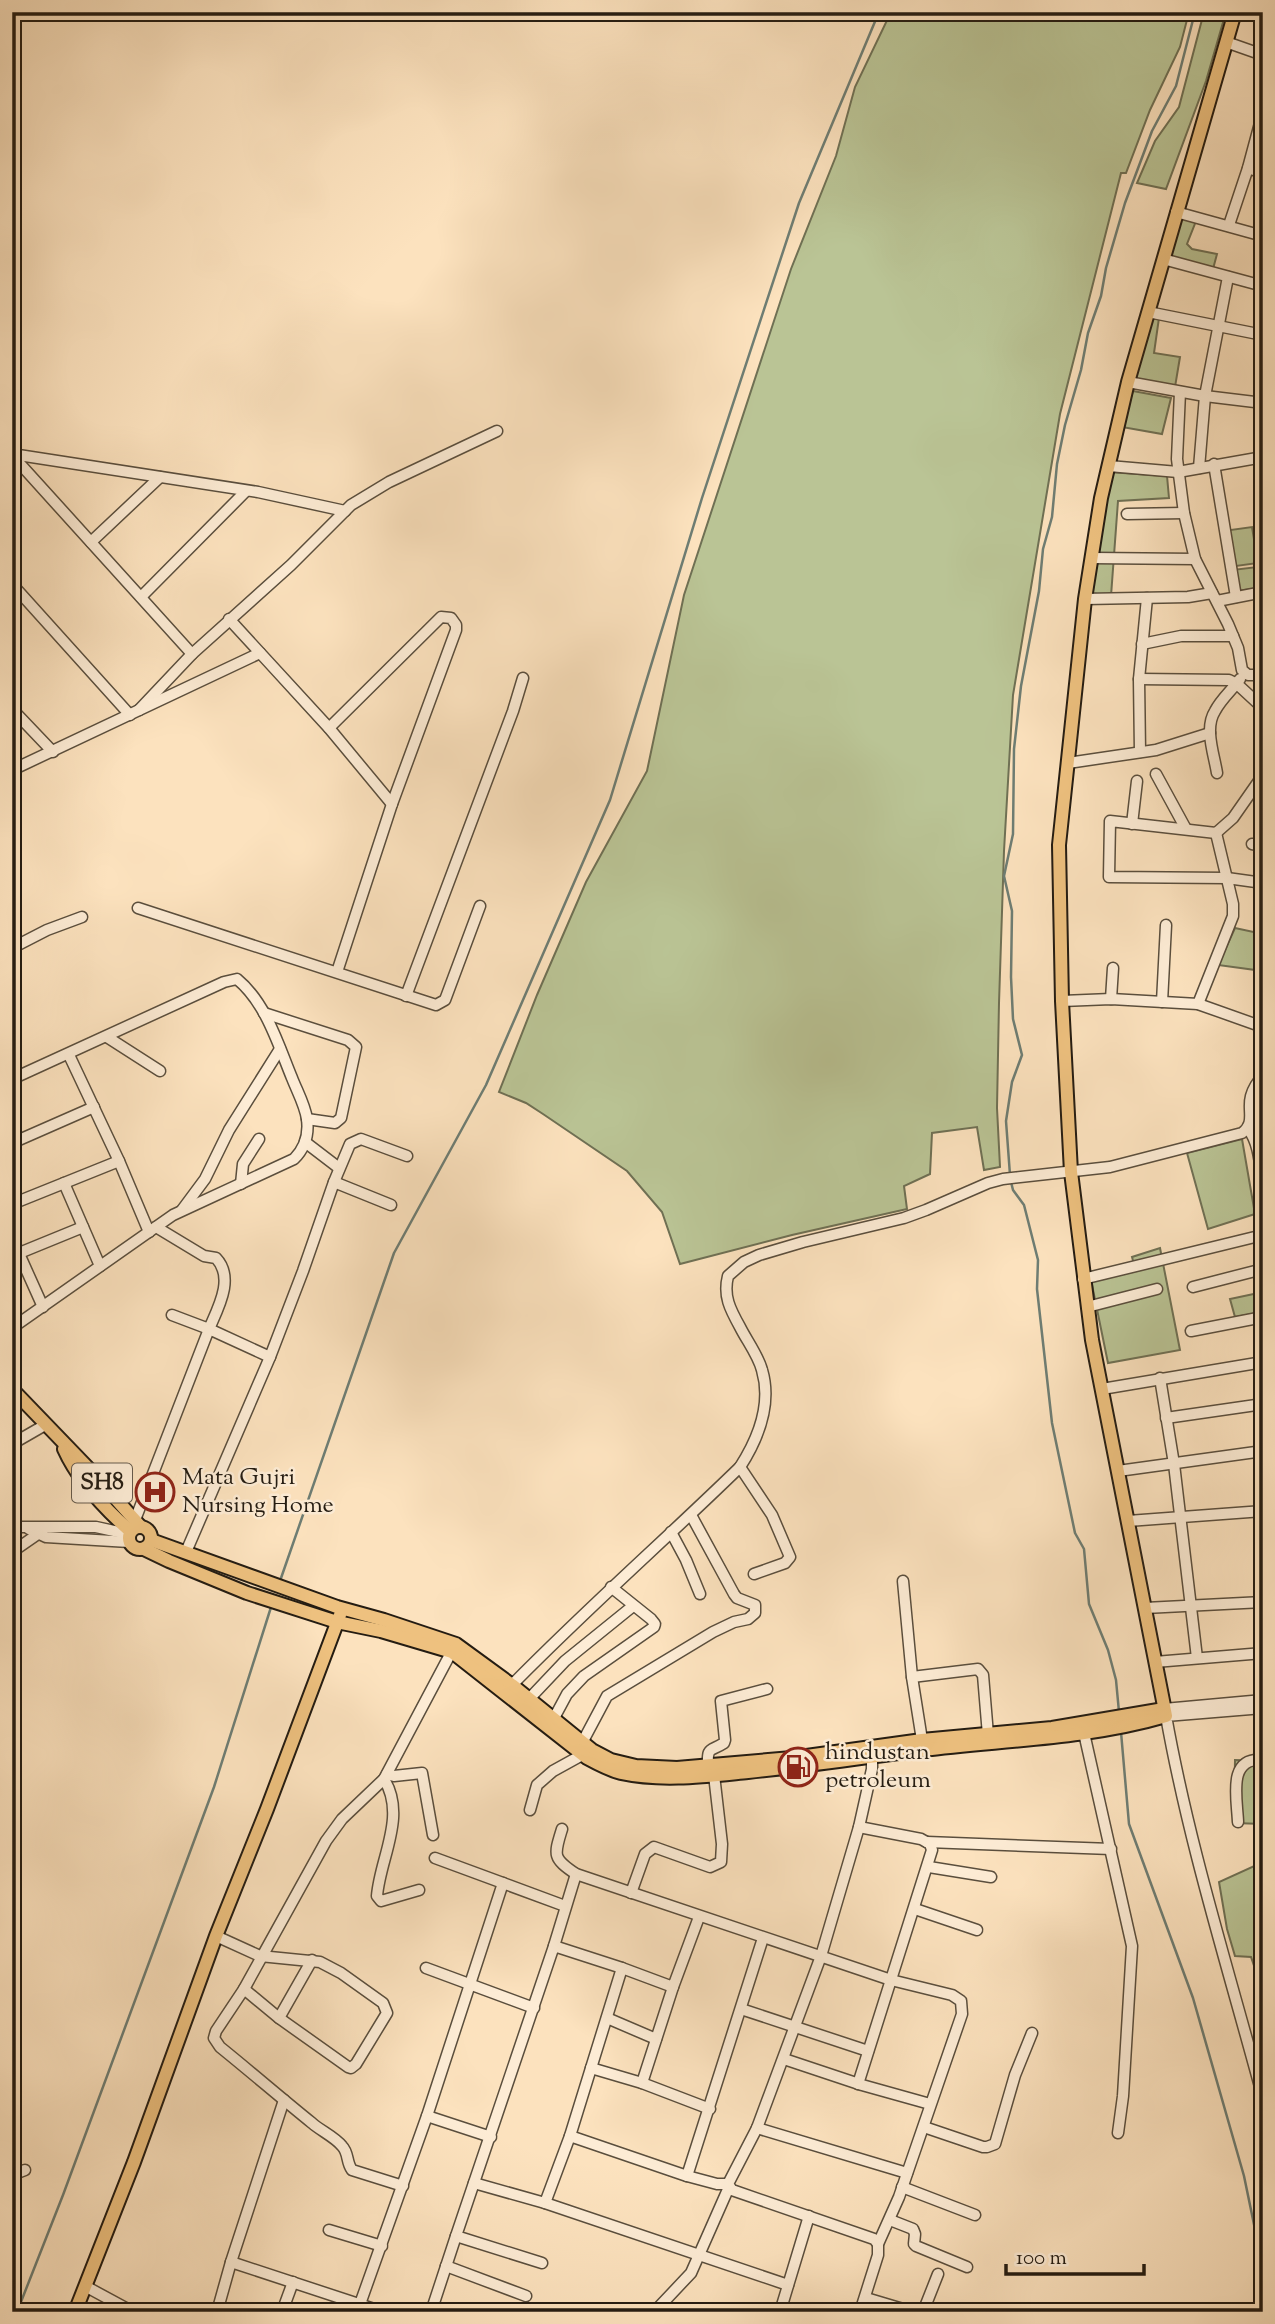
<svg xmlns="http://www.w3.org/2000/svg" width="1275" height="2324" font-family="'Sorts Mill Goudy',serif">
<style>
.green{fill:#bac495;stroke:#6f7054;stroke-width:2}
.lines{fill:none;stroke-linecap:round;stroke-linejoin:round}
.stream{stroke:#6e7d73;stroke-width:2.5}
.minor-casing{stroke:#5a4e3d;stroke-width:13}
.major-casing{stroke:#241c12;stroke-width:16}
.minor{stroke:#fdecd5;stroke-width:10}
.major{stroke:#eec17f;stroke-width:12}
.labels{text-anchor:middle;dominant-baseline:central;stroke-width:5;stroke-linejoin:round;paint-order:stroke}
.shield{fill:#fdecd5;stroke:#655a4c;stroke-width:2}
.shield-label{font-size:23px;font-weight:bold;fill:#241c12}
.poi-label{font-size:24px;fill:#241c12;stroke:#fdecd5;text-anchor:start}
</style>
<rect width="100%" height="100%" fill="#fce2be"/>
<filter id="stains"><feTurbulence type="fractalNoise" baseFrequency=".00286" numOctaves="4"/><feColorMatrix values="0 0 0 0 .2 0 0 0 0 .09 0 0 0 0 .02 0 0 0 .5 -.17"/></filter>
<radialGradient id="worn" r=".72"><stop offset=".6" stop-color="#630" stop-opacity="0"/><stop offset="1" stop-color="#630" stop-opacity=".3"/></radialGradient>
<g class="green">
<path d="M891,12H1189L1180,47L1150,110L1126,173H1121L1060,414L1013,695L1004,851L999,1003L997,1108L1000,1167L984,1170L977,1127L932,1133L930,1174L904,1186L907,1209L792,1235L680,1264L662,1212L627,1171L543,1114L526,1103L499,1092L537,995L586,882L647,771L684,595L791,269L836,156L855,87Z"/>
<path d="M1204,12H1226L1206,81L1166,189L1137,183L1155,141L1179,107Z"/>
<path d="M1178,214L1196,221L1187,244L1192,249L1217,254L1213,269L1166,257Z"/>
<path d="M1149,317L1159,318L1154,353L1180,357L1175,387L1131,381Z"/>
<path d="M1133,391L1171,398L1162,434L1122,427Z"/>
<path d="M1108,472L1167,476L1169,498L1118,501L1111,596L1091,593Z"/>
<path d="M1252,527L1258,563L1229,567L1223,531Z"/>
<path d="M1257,567L1260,588L1236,591L1232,570Z"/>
<path d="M1235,928L1263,934V971L1218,965Z"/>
<path d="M1242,1139L1255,1214L1208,1229L1187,1153Z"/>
<path d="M1160,1248L1180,1350L1108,1363L1091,1280L1135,1268L1132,1257Z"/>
<path d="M1263,1292V1312L1235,1317L1230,1299Z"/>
<path d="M1235,1760L1263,1761V1824L1234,1823Z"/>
<path d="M1263,1862V1992L1251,1957L1235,1956L1227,1929L1219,1882Z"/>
</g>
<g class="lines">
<g class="stream">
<path d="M1010,1175L1006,1121L1012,1082L1022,1055L1013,1019L1011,977L1012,911L1004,876L1013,834L1014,749L1021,686L1039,591L1043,549L1052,517L1057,464L1065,425L1081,370L1088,333L1101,296L1106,268L1125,203L1152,131L1176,86L1195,12"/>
<path d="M1011,1182L1013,1190L1024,1205L1038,1260L1037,1289L1052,1423L1075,1533L1084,1549L1089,1604L1108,1650L1116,1680L1119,1712"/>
<path d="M280,1581L394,1253L486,1085L610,800L702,498L799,203L879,12"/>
<path d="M1121,1732L1129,1824L1193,1998L1244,2176L1263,2268"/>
<path d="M17,2312L63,2195L214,1787L272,1604"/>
</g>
<defs>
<g id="minor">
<path d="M1226,42L1263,55"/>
<path d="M1248,168L1263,173"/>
<path d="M1176,212L1263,236"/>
<path d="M1229,225L1248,168L1263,112"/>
<path d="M1163,259L1263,286"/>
<path d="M1148,312L1263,335"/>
<path d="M1128,382L1205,396L1263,403"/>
<path d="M1180,392L1177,459L1184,513L1195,559L1228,624L1238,648L1242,670L1248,675H1263"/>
<path d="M12,454L258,492L345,511"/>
<path d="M12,455L192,654"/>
<path d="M1214,464L1236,597"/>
<path d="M1109,466L1178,472L1263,457"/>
<path d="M1199,468L1205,396L1228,277"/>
<path d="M1127,514L1184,513"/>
<path d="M91,542L160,477"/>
<path d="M1092,558L1195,559"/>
<path d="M12,584L130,715"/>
<path d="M141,597L246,491"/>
<path d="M1085,599L1188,597L1212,593"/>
<path d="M1217,601L1263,592"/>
<path d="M229,619L329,728L392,804"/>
<path d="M1142,644L1181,636H1233"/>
<path d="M1139,679L1229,680L1237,684L1263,708"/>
<path d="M12,709L53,752"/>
<path d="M139,710L192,654L291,565L351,505L389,482L497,431"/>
<path d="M329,728L441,617L451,618L456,625V630L392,804L337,972"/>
<path d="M1140,752L1139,679L1147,598"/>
<path d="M1068,763L1156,750L1210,733"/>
<path d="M12,770L260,653"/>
<path d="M1217,773C1214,754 1204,728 1215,711C1221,699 1232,690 1240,679"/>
<path d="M1156,774L1186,829"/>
<path d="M1263,775L1233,818L1216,833L1110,821L1109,877L1227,878L1263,883"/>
<path d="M1132,824L1137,781"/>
<path d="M1252,844L1263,846"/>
<path d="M138,908L436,1005L445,1000L480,906"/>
<path d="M12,948L47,930L82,917"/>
<path d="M406,996L513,711L523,678"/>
<path d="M1111,999L1113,968"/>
<path d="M1062,1001L1111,999L1198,1004L1263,1027"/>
<path d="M1162,1002L1166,925"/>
<path d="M1198,1004L1233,916V904L1216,833"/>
<path d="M264,1013L348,1040L356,1047L341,1118L335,1123L307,1119"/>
<path d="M107,1037L160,1071"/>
<path d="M69,1055L119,1161L149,1232"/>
<path d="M12,1079L224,982L237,979C266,1003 278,1044 292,1078C297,1091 305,1105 307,1119C309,1134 305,1148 294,1159L173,1215L12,1328"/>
<path d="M1248,1129C1260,1144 1260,1168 1263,1186"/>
<path d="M305,1142L339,1168"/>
<path d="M12,1143L94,1107"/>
<path d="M334,1182L391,1205"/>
<path d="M64,1183L100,1266"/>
<path d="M241,1184L243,1164L259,1139"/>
<path d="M12,1204L119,1161"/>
<path d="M182,1210L205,1179L229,1130L280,1049"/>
<path d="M156,1227L204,1256L216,1258C235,1278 218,1308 209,1329L172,1315"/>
<path d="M12,1238L43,1307"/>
<path d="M12,1256L83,1227"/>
<path d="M1083,1279L1263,1235"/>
<path d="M1193,1287L1263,1269"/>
<path d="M1087,1307L1157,1289"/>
<path d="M1191,1331L1263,1317"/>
<path d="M1160,1378L1174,1464L1197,1658"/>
<path d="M1102,1389L1263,1362"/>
<path d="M1166,1418L1263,1404"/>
<path d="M12,1444L45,1425"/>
<path d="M740,1467L772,1515L790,1557L785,1563L754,1574"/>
<path d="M1118,1471L1263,1451"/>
<path d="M135,1520L209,1329L270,1357"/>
<path d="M1128,1521L1263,1511"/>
<path d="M12,1527H96L128,1534"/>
<path d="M29,1529L46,1537L129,1542"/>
<path d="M671,1532L686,1560L700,1594"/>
<path d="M12,1552L38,1534"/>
<path d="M186,1552L270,1357L303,1271L334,1182L350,1144L361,1139L407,1156"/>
<path d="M903,1581L912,1677L922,1740"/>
<path d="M1145,1608L1263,1602"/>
<path d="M1155,1662L1263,1653"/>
<path d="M912,1677L978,1669L983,1675L988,1735"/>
<path d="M508,1689C583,1612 663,1542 740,1467C758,1439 772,1404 762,1370C758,1355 747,1341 740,1327C730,1309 723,1296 728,1276L744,1262L759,1255L803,1242L904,1218L926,1210L988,1183L1003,1179L1110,1167L1242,1133C1256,1123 1247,1110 1251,1096C1253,1089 1258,1081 1263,1076"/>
<path d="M529,1699L565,1661L633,1606"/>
<path d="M1263,1708L1166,1716C1189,1845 1229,1971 1263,2098"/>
<path d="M1164,1709L1263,1700"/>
<path d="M553,1720L567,1694L584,1676L654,1627L655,1624L651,1619L611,1587"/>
<path d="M1084,1733L1132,1946L1123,2096L1118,2133"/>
<path d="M582,1743L607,1696L713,1632L734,1622L748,1619L755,1613V1605L737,1598L734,1594L691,1515"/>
<path d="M872,1751V1769L859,1827L821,1956L757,2128L728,2184L732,2190L874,2239L878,2244"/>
<path d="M708,1766C707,1746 710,1752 724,1743L725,1740L721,1701L767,1689"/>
<path d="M387,1774L394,1776L422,1773L433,1835"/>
<path d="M384,1779C407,1816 380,1858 377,1896L381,1901L419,1890"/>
<path d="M530,1810L537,1785L553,1771L582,1755"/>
<path d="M1238,1822C1237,1797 1227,1757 1263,1760"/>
<path d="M562,1829C554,1855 552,1858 576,1874L891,1980L952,1995L961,2001L962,2014L899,2197L878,2244V2255L860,2312"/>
<path d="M927,1842L1111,1849"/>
<path d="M435,1858L565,1906"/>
<path d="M929,1867L991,1877"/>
<path d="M631,1893L645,1854L654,1847L710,1867L721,1862L722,1844L714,1775"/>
<path d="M915,1909L977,1930"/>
<path d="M216,1936L260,1956L320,1962L341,1973L383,2003L387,2013L356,2064L351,2068L348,2067L279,2018L244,1989"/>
<path d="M554,1946L576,1874"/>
<path d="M426,1968L534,2008"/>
<path d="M741,2009L868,2051"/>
<path d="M279,2018L312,1960"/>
<path d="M607,2018L656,2039"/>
<path d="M784,2059L862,2085L930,2104"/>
<path d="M591,2068L642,2083L710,2109"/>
<path d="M642,2083L673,1987"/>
<path d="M858,2084L932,1850L930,1844L921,1839L859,1827"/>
<path d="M427,2116L491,2137"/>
<path d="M924,2127L983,2147H987L995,2144L1015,2075L1032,2033"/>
<path d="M757,2128L907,2173"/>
<path d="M570,2136L622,1968"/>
<path d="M12,2175L25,2170"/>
<path d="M687,2176L763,1938"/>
<path d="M474,2183L545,2203L570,2136L687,2176L717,2184H728"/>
<path d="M403,2186L352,2170C346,2162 349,2153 342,2146C335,2137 321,2131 312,2123C281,2098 251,2072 220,2047L214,2038L216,2031L244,1989L326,1841L342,1819L384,1779L454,1647"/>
<path d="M902,2187L975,2215"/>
<path d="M545,2203L788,2285"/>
<path d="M890,2220L913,2229L915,2234L914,2244L916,2246L967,2267"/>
<path d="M329,2230L382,2246"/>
<path d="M231,2262L383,2312"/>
<path d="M542,2263L456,2236L554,1946L622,1968L673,1987L699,1917"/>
<path d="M446,2266L526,2296"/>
<path d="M85,2286L133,2312"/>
<path d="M866,2298L913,2312"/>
<path d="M360,2304L427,2116L503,1883"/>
<path d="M622,2309L648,2312"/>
<path d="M217,2312L231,2262L284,2100"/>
<path d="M282,2312L293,2282"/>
<path d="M431,2312L456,2236"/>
<path d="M649,2312L658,2308L691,2273L729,2187"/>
<path d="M780,2312L809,2216"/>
<path d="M923,2312L938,2274"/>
</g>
<g id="major">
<path d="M12,1389L90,1470L140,1526"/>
<path d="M64,1449C78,1480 105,1509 130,1531"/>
<circle cx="140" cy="1538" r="11"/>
<path d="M151,1540L337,1607L384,1620L456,1644L512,1685L592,1750L611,1760L636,1766L677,1768L792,1758L922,1740L1052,1728L1164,1709"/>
<path d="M144,1549L169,1561L247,1593L337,1622L381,1631L452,1652L587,1758C598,1764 609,1770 621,1773C662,1782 707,1776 748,1772C807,1766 865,1757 923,1750C1004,1740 1087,1739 1166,1716L1092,1340L1071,1172L1062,1001L1059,845L1085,599L1101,498L1128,382L1235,12"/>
<path d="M75,2312L134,2162L216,1936L267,1809L340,1615"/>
</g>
</defs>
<use href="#minor" class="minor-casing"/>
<use href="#major" class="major-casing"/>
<use href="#minor" class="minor"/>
<use href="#major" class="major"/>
</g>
<defs>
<symbol id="hospital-ring" viewBox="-11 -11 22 22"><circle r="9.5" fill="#fdecd5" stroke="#8f2418" stroke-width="1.5"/><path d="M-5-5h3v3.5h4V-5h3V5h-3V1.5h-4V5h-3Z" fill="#8f2418"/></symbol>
<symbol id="fuel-ring" viewBox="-11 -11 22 22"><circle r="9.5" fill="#fdecd5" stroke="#8f2418" stroke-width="1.5"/><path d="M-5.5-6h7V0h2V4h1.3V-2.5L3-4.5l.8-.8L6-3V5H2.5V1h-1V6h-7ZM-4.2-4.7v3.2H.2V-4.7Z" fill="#8f2418"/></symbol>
</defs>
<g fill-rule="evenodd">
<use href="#hospital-ring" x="133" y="1470" width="44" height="44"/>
<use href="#fuel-ring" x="776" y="1745" width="44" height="44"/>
</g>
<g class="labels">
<rect class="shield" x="72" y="1463.5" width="60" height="39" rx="5"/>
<g class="shield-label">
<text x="102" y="1483">SH8</text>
</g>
<g class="poi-label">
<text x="182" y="1478">Mata Gujri<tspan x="182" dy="28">Nursing Home</tspan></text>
<text x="825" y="1753">hindustan<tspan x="825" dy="28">petroleum</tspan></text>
</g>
</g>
<rect width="1275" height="2324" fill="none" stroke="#fce2be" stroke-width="42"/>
<rect x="14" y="14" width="1247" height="2296" fill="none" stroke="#241c12" stroke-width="3.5"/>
<rect x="21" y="21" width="1233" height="2282" fill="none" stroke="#241c12" stroke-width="2"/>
<path d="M1006 2264v10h138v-10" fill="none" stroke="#241c12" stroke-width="3.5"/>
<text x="1016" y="2264" font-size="21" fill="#241c12" stroke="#fdecd5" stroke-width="5" paint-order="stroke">100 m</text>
<rect width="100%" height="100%" filter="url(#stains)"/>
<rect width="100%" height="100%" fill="url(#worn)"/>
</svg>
